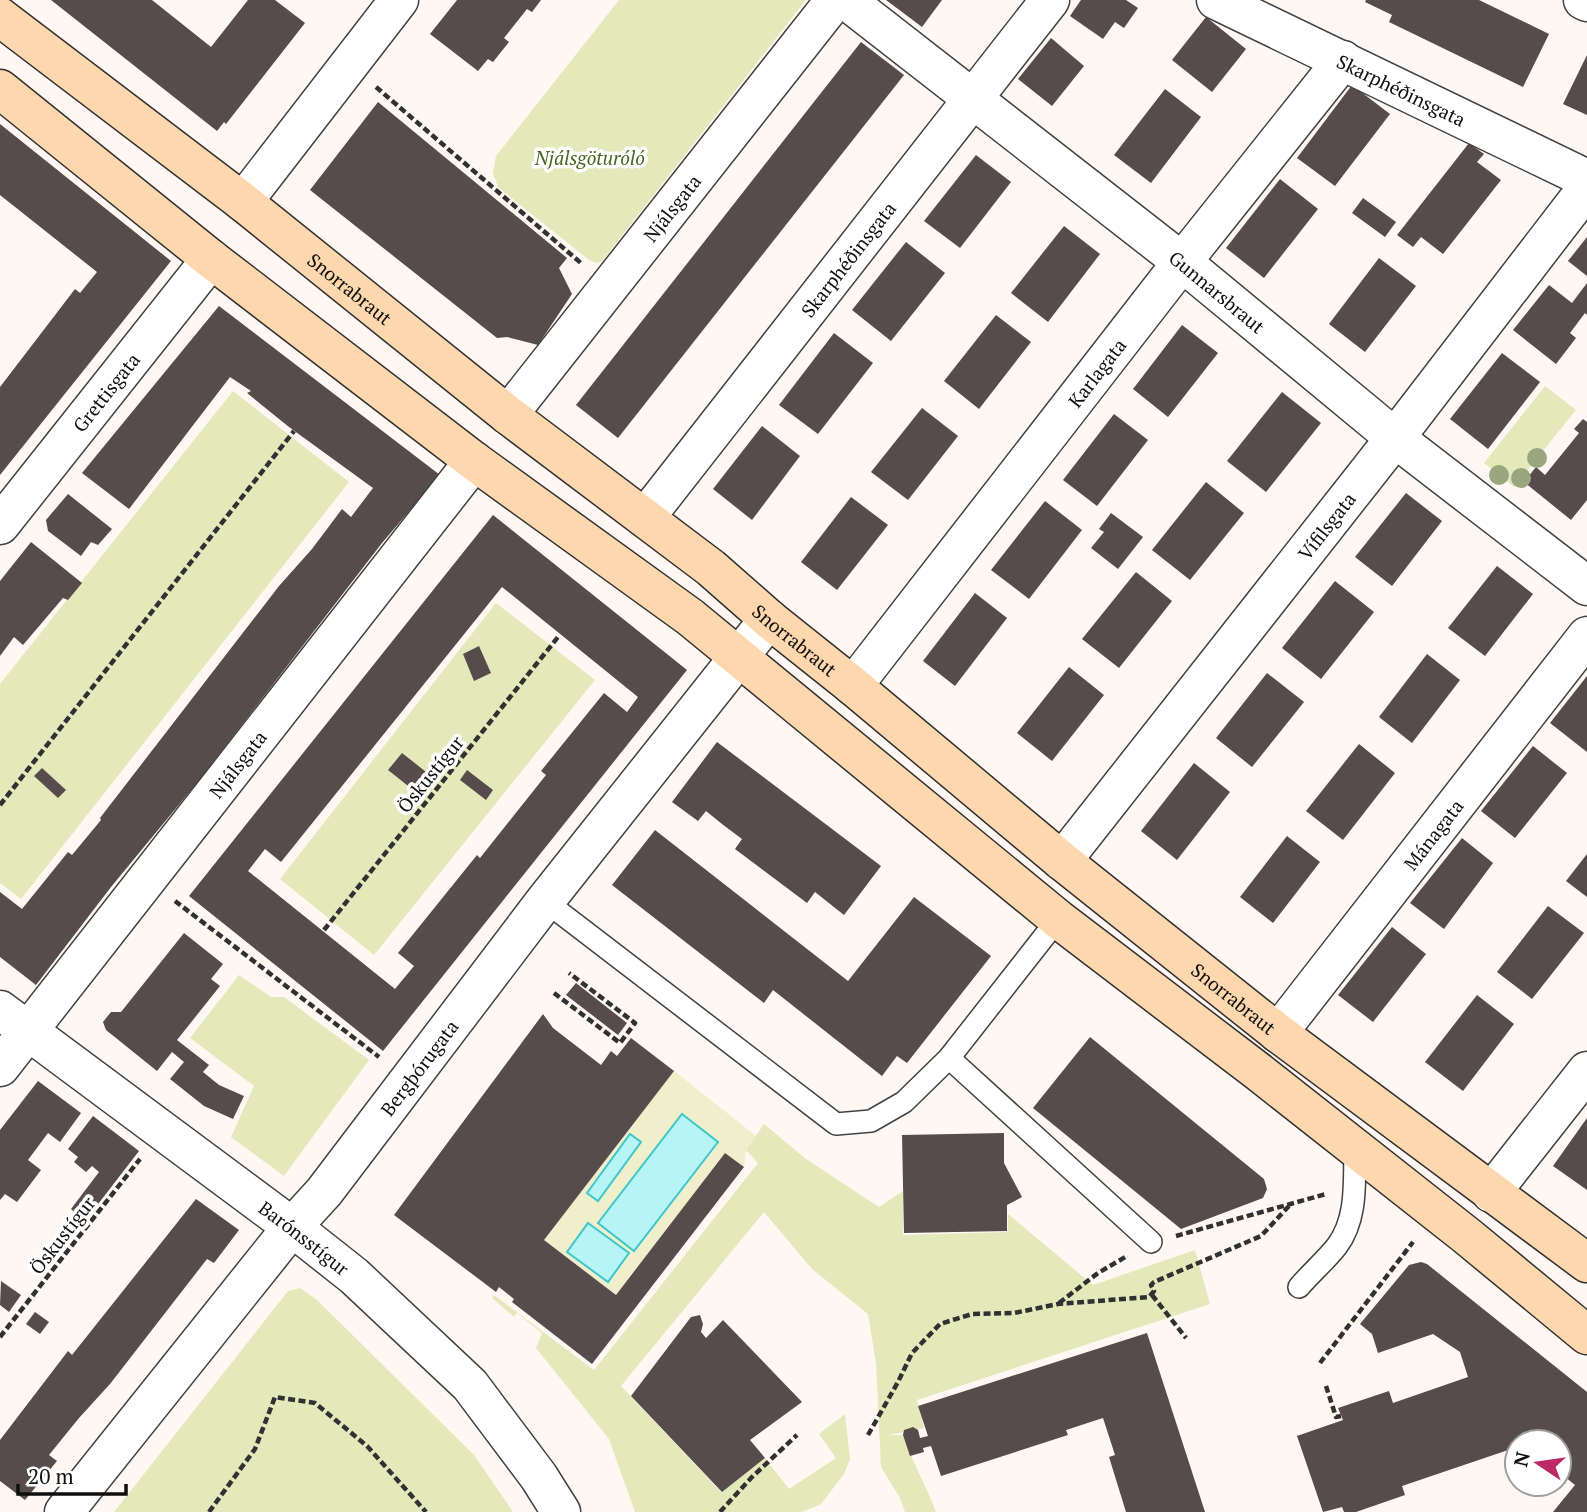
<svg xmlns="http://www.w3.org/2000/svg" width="1587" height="1512" font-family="'PT Serif',serif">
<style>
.green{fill:#e3e9bb}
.pitch{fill:#f0efcc}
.water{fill:#b6f4f5;stroke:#3fc6ca;stroke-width:2}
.building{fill:#574b4b;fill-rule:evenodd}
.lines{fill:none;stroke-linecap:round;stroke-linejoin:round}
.service-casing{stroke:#424242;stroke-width:24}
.minor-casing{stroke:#424242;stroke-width:41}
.tertiary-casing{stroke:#424242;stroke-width:41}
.secondary-casing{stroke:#313131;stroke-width:41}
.path{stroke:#313131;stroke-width:4.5;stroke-dasharray:7 3.5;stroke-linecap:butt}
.service{stroke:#fff;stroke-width:21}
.minor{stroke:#fff;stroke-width:38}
.tertiary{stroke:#fff;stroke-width:38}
.secondary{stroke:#fdd7ad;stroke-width:38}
.tree{fill:#9aa77e}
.labels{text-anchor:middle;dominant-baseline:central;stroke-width:7;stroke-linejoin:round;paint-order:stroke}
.street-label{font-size:19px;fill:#0f0f0f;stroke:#fff}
.park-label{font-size:19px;font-style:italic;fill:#486520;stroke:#fff}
</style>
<rect width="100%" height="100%" fill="#fff7f1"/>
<g class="green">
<path d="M619,0H806L602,261L597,263L589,260L498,187L493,173L496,156Z"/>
<path d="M1545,386L1576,410L1514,487L1484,463Z"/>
<path d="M233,391L349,482L21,899L0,883V684Z"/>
<path d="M496,603L595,680L374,955L280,879Z"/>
<path d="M239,975L271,997H284L369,1060L284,1176L231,1137L254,1086L190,1038Z"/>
<path d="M764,1124L806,1159L879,1207L903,1191V1235L1008,1232V1214L1093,1285L1195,1250L1210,1304L917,1400L924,1428L888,1435H903C912,1462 926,1485 936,1512H905L900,1498L881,1467L876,1363L868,1314L812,1269L764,1212L621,1386L721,1492L765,1458L789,1489L836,1458L819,1434L845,1414L850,1459L844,1474L821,1504L802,1512H635L609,1439L536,1348L542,1333L517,1313L514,1317L492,1298L494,1295L594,1370L758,1163L746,1150Z"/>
<path d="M300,1288L317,1300L474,1455L513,1512H114L288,1291Z"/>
</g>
<path class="pitch" d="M673,1070L756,1136L746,1150L744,1167L725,1153L616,1295L544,1240Z"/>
<g class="water">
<path d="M682,1114L718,1142L634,1251L598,1223Z"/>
<path d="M630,1134L641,1142L598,1201L587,1193Z"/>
<path d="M588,1223L629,1253L608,1282L567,1252Z"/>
</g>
<g class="building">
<path d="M51,0H152L211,47L248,0H275L305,23L226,124L224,122L217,131Z"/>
<path d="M457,0H541L532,12L527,9L504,38L509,42L493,62L488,59L478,71L430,34Z"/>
<path d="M886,0H942L922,27Z"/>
<path d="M1081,0H1126L1138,8L1124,28L1115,22L1103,39L1070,16Z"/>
<path d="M1366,0H1479L1549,34L1523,87L1389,22L1392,15L1365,2Z"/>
<path d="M1206,17L1246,49L1212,92L1172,60Z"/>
<path d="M1051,38L1084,66L1052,106L1018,79Z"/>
<path d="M861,42L904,75L618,438L576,405Z"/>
<path d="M1587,55V115L1563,104Z"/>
<path d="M1352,85L1390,114L1335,186L1297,158Z"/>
<path d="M1165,89L1201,117L1151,183L1114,155Z"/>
<path d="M378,102L567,258L559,268L572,294L538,345L507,337L497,338L310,190Z"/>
<path d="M0,124L171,261L0,475V387L75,289L80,293L97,272L0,195Z"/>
<path d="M1469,143L1484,154L1477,162L1501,180L1443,254L1421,237L1413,247L1397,235Z"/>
<path d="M976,155L1011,182L960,248L924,221Z"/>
<path d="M1280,179L1318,209L1264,278L1226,248Z"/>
<path d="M1363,198L1396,222L1385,237L1352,213Z"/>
<path d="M1064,226L1100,254L1048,322L1011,293Z"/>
<path d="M1587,237V276L1568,261Z"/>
<path d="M906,242L945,273L891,341L852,310Z"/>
<path d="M1379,258L1416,286L1365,352L1329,324Z"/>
<path d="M1587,283V315L1585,313L1570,333L1576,338L1556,364L1513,330L1549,285L1572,303Z"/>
<path d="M219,306L440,475L382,543L200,779L111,887L36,985L0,957V892L22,909L68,852L72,855L101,820L100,818L279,586L312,549L342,509L351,517L373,488L289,427L247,393L251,391L230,377L129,509L82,473Z"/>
<path d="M996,315L1031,342L979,409L944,381Z"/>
<path d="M1182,325L1218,353L1168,417L1133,389Z"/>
<path d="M834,333L873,363L818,434L779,405Z"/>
<path d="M1502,353L1540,382L1488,449L1450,419Z"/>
<path d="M1282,392L1321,423L1266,492L1227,461Z"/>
<path d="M922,408L958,436L908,500L871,472Z"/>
<path d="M1114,414L1148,440L1097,506L1063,480Z"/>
<path d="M1583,419L1587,422V500L1571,520L1524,482L1536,467L1545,475L1579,433L1574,429Z"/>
<path d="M762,426L800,456L752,520L713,489Z"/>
<path d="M1206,482L1244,513L1190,580L1152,550Z"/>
<path d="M1406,493L1442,521L1392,586L1355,557Z"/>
<path d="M68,494L112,529L98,545L91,542L81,556L48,531L46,520Z"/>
<path d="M851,497L888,525L837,590L801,562Z"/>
<path d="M1045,501L1082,530L1029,599L991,570Z"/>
<path d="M1111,513L1143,537L1118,569L1091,548L1104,532L1099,529Z"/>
<path d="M493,515L687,670L383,1051L189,896ZM502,587L638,697L627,712L604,693L541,771L546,775L480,858L477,855L398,953L414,966L395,989L248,871L265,849L281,862Z"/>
<path d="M31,542L82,583L68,600L63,598L23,645L14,637L0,656V581Z"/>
<path d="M1497,566L1533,594L1485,656L1448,628Z"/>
<path d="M1136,572L1172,601L1119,668L1082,639Z"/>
<path d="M1335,581L1374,612L1321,679L1282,648Z"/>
<path d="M975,593L1007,618L955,686L923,661Z"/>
<path d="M479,646L491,673L474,681L463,654Z"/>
<path d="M1427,654L1460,680L1412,743L1379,717Z"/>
<path d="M1069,667L1104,695L1052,761L1017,733Z"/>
<path d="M1267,673L1304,702L1252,767L1216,738Z"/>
<path d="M1587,676V752L1550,723Z"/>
<path d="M717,742L881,866L844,915L815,892L807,903L735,849L742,839L722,824L706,811L698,821L672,802Z"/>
<path d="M1359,744L1395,773L1343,840L1306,811Z"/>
<path d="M1533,746L1567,773L1515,838L1481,811Z"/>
<path d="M402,753L430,775L417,793L388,770Z"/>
<path d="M1194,763L1230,792L1177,860L1141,831Z"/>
<path d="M42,768L66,790L58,798L34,776Z"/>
<path d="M467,770L493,790L486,800L460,780Z"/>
<path d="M655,830L848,981L914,897L991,956L907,1063L897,1056L882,1076L773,990L764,1003L612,885Z"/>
<path d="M1287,836L1320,862L1273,923L1240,897Z"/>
<path d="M1462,838L1493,863L1444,929L1410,903Z"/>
<path d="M1587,854V897L1566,881Z"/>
<path d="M1548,906L1584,933L1532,999L1497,972Z"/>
<path d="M1392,927L1426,954L1373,1022L1338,995Z"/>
<path d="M184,933L223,964L211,979L220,986L177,1040L209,1065L203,1072L219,1085L244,1096L233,1119L204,1106L170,1079L184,1062L172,1052L157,1071L106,1030L103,1022L111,1012H121Z"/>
<path d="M576,983L627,1023L618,1035L566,995Z"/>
<path d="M1477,995L1514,1024L1463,1091L1425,1062Z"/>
<path d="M543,1014L553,1028L601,1065L611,1051L617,1056L631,1038L674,1071L544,1240L616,1295L725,1153L744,1167L592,1364L512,1302L514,1299L499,1287L496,1292L394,1215Z"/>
<path d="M1090,1037L1264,1179L1267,1189L1263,1198L1181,1229L1033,1108Z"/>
<path d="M38,1081L81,1113L60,1142L48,1133L28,1160L41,1170L17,1202L5,1194L0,1200V1130Z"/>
<path d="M93,1116L139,1151L85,1221L71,1209L99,1172L92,1166L86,1172L74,1162L78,1157L68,1149Z"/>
<path d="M1587,1118V1190L1553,1166Z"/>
<path d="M1004,1133V1163L1022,1197L1007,1205V1231L904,1233L902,1135Z"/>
<path d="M196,1199L239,1230L214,1263L207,1259L110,1384L79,1418L49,1455L57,1461L25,1500L0,1481V1440L68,1351L72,1355Z"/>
<path d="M1421,1262L1427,1264L1587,1392V1512H1553L1575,1485L1559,1472V1442H1517V1447L1402,1486L1405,1495L1356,1512H1344L1342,1507L1323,1512L1297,1436L1343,1420L1338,1408L1389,1391L1393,1403L1468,1377L1460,1352L1433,1334L1378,1353L1372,1334L1360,1324L1409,1265Z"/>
<path d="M1,1281L21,1295L9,1312L0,1305Z"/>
<path d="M35,1312L49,1322L40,1334L26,1324Z"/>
<path d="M700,1315L703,1324L701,1332L706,1338L723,1320L802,1402L750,1440L765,1458L722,1492L631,1396L691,1317Z"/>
<path d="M1147,1333L1205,1512H1126L1109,1457L1115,1455L1103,1418L1066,1430L1068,1435L941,1476L931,1446L923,1448L924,1452L910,1456L903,1435L904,1430L913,1427L918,1430L920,1438L928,1436L918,1406Z"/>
</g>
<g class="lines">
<defs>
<g id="service">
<path d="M545,901L836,1124L871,1121L904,1102L949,1058L1058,919"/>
<path d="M949,1058L1151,1242"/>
<path d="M1299,1287C1311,1273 1326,1260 1337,1246C1358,1218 1354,1181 1355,1148"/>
</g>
<g id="minor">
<path id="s1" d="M846,0L1182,262L1395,438L1587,586"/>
<path id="s2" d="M1216,0L1587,179"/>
<path d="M1583,0L1587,2"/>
<path d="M243,202L399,0"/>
<path id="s3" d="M508,415L835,0"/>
<path id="s4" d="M645,518L1050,0"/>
<path id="s5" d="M0,525L211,259"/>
<path id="s6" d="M853,686L1182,262L1343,60"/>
<path id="s7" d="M1062,861L1395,438L1587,188"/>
<path id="s8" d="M1278,1033L1587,636"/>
<path id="s9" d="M0,1067L474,461"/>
<path d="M1491,1193L1587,1071"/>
</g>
<g id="tertiary">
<path id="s10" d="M0,1010L292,1227L354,1276L470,1385L539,1477L561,1512"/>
<path id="s11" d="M64,1512L292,1227L324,1192L545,901L769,619"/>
</g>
<g id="secondary">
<path id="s12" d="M0,17L243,202L508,415L711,568L769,619L853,686L1062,861L1278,1033L1587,1263"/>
<path d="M0,89L211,259L474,461L690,617L1058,919L1260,1073L1467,1236L1587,1335"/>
</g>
</defs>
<use href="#service" class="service-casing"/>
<use href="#minor" class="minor-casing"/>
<use href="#tertiary" class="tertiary-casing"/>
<use href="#secondary" class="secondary-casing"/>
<g class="path">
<path d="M376,87L582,264"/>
<path d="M0,805L294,431"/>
<path d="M175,901L379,1057"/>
<path d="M324,930L558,637"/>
<path d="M554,993L620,1043L635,1023L569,973"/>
<path d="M1176,1236L1326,1194"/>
<path d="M1152,1295L1186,1338"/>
<path d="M1059,1303L1098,1273L1127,1256"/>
<path d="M0,1337L140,1159"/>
<path d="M1320,1363L1413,1242"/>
<path d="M1326,1386L1336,1417L1341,1416"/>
<path d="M868,1435L898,1382L912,1353L940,1324L972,1314L1014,1313L1058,1304L1149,1297L1154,1291L1151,1285L1154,1282L1261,1236L1289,1206"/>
<path d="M209,1512L255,1449L275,1397L315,1403L367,1446L426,1512"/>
<path d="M720,1512L752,1477L797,1435"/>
</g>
<use href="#service" class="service"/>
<use href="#minor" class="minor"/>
<use href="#tertiary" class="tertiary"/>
<use href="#secondary" class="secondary"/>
</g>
<g class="tree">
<circle cx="1537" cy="458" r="10"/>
<circle cx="1499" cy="475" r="10"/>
<circle cx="1521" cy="478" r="10"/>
</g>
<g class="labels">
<g class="street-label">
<text stroke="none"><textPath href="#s2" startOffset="206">Skarphéðinsgata</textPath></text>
<text stroke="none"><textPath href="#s3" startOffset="264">Njálsgata</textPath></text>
<text stroke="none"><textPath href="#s4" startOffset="329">Skarphéðinsgata</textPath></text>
<text stroke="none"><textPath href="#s12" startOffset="443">Snorrabraut</textPath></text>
<text stroke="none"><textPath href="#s1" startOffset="472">Gunnarsbraut</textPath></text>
<text stroke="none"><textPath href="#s6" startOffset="397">Karlagata</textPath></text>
<text stroke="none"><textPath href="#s5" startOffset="170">Grettisgata</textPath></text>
<text stroke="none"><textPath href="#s7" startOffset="427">Vífilsgata</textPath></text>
<text stroke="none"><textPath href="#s12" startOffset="1010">Snorrabraut</textPath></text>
<text stroke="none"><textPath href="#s9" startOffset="385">Njálsgata</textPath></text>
<text transform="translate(430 774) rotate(-51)">Öskustígur</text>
<text stroke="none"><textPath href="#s8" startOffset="252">Mánagata</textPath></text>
<text stroke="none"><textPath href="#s12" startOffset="1577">Snorrabraut</textPath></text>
<text stroke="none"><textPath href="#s11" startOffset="569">Bergþórugata</textPath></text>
<text transform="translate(62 1235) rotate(-52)">Öskustígur</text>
<text stroke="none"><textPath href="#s10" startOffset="380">Barónsstígur</textPath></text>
</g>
<g class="park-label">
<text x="590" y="157">Njálsgöturóló</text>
</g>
</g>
<g transform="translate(1538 1463) rotate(283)"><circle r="33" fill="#ffffff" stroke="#9f9f9f" stroke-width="2"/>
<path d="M0-5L12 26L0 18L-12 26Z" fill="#bc2966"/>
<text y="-10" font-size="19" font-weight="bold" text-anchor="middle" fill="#0f0f0f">N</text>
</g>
<path d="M18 1484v10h108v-10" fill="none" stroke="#0f0f0f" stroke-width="3.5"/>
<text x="28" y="1484" font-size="21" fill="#0f0f0f" stroke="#ffffff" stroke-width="5" paint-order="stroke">20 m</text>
</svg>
